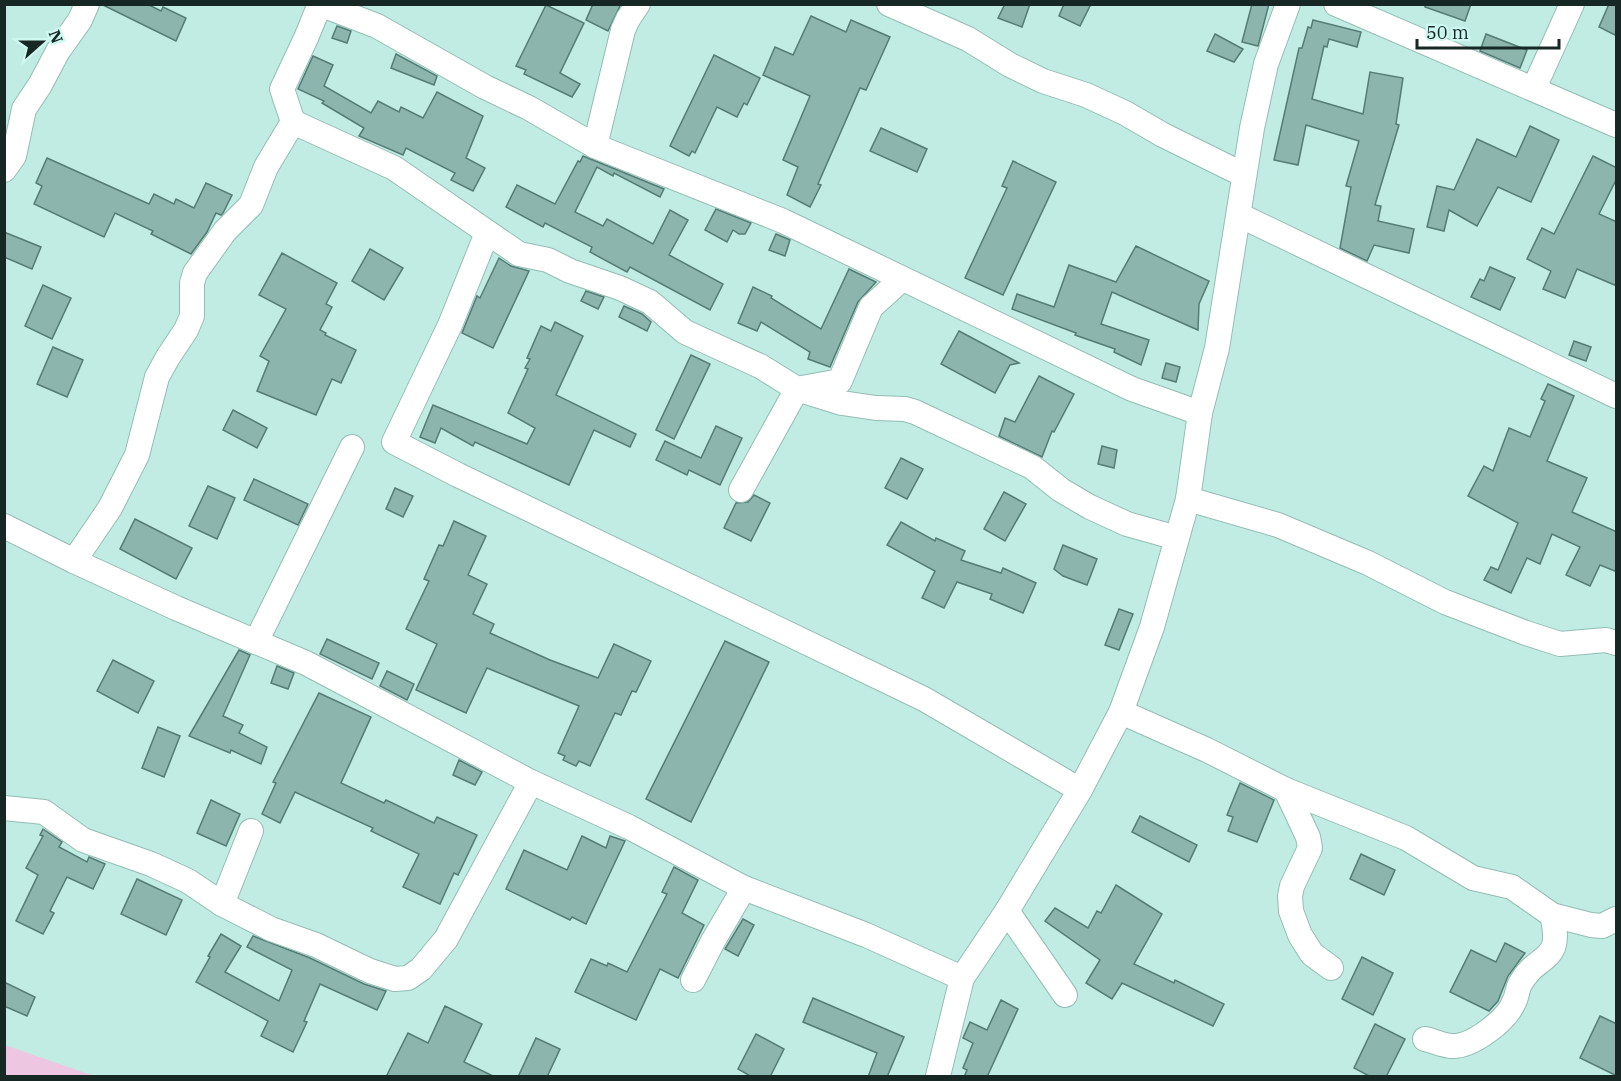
<svg xmlns="http://www.w3.org/2000/svg" width="1621" height="1081" font-family="'IBM Plex Serif',serif">
<style>
.green{fill:#edc6e1}
.building{fill:#8cb6ad;stroke:#547c74;stroke-width:1.5}
.lines{fill:none;stroke-linecap:round;stroke-linejoin:round}
.minor-casing{stroke:#93bdb4;stroke-width:26}
.minor{stroke:#fff;stroke-width:24}
</style>
<rect width="100%" height="100%" fill="#c1ece3"/>
<path class="green" d="M5,1045L94,1076H5Z"/>
<g class="building">
<path d="M101,4H147L161,11L163,7L186,18L176,41Z"/>
<path d="M593,4H621L608,31L586,20Z"/>
<path d="M1005,4H1030L1022,27L998,18Z"/>
<path d="M1064,4H1091L1080,26L1059,16Z"/>
<path d="M1252,4H1269L1258,46L1242,42Z"/>
<path d="M1425,4H1471L1465,21L1425,7Z"/>
<path d="M1609,4H1617V36L1599,27Z"/>
<path d="M546,5L584,23L560,73L580,84L572,97L524,74L526,70L516,66Z"/>
<path d="M811,16L846,32L851,20L890,37L866,90L860,88L818,184L821,185L810,207L787,195L798,167L783,160L810,96L763,75L775,47L793,55Z"/>
<path d="M1313,20L1361,32L1357,47L1329,39L1327,47L1324,46L1312,99L1363,114L1370,72L1403,78L1396,124L1399,125L1375,205L1381,206L1378,221L1414,229L1409,253L1374,245L1367,261L1340,248L1351,187L1346,186L1359,141L1306,125L1298,165L1274,160L1299,48H1302L1308,27L1311,28Z"/>
<path d="M337,26L351,31L347,43L332,38Z"/>
<path d="M1215,34L1243,49L1234,62L1207,51Z"/>
<path d="M1486,34L1527,50L1520,68L1480,51Z"/>
<path d="M396,54L437,76L434,85L391,68Z"/>
<path d="M714,55L760,78L747,105L744,103L737,117L717,107L695,153L692,151L689,156L670,146Z"/>
<path d="M313,56L333,65L324,86L371,113L378,101L399,112L401,107L423,118L437,92L483,116L466,158L485,168L473,191L451,180L455,173L406,148L403,155L359,136L364,128L322,103L324,101L298,89Z"/>
<path d="M1530,126L1559,140L1531,202L1498,187L1477,226L1449,210L1444,231L1427,227L1437,186L1454,190L1477,139L1516,157Z"/>
<path d="M881,128L927,149L917,172L870,151Z"/>
<path d="M583,156L664,189L660,197L614,173L613,176L597,167L575,212L603,226L607,219L653,244L670,210L688,220L669,255L723,284L710,310L630,267L627,272L590,252L592,247L545,223L543,227L506,207L517,185L555,204L578,161L580,162Z"/>
<path d="M1593,156L1617,168V178L1599,214L1617,222V286L1577,269L1565,298L1543,289L1551,271L1527,259L1542,228L1554,234Z"/>
<path d="M47,158L149,204L154,194L174,204L176,199L194,208L206,183L232,195L223,213L221,215L216,213L207,232L191,254L151,234L153,231L115,213L104,237L34,204L42,186L36,183Z"/>
<path d="M1013,161L1056,182L1003,295L965,278L1007,188L1002,186Z"/>
<path d="M716,209L751,223L745,234H739L733,230L727,242L705,230Z"/>
<path d="M4,232L41,247L32,269L4,257Z"/>
<path d="M776,234L790,240L785,256L769,250Z"/>
<path d="M1136,246L1209,281L1199,304L1198,330L1112,292L1101,324L1149,340L1141,365L1114,352L1115,349L1075,335L1076,333L1012,309L1017,294L1054,307L1069,265L1116,282Z"/>
<path d="M370,249L403,268L384,300L352,281Z"/>
<path d="M282,253L337,283L326,304L332,307L320,330L326,333L325,335L356,350L341,383L332,379L316,415L257,391L269,361L260,356L286,309L259,295Z"/>
<path d="M499,258L511,266L529,271L493,348L462,333L477,296L480,298Z"/>
<path d="M1490,267L1515,278L1500,310L1471,297L1480,279L1484,281Z"/>
<path d="M849,269L876,282L858,302L830,367L808,359L810,352L761,322L757,331L738,323L753,287L772,296L771,298L821,329Z"/>
<path d="M43,285L71,298L52,339L25,326Z"/>
<path d="M586,291L604,297L598,309L581,301Z"/>
<path d="M624,306L642,314L651,322L647,331L619,317Z"/>
<path d="M555,322L583,336L556,395L636,434L630,447L594,430L569,485L475,442L473,446L441,428L435,443L420,437L433,405L527,444L535,428L508,413L528,369L525,368L530,359L527,358L541,326L551,331Z"/>
<path d="M959,331L1019,363L1010,365L995,393L941,364Z"/>
<path d="M1574,341L1591,347L1586,361L1569,355Z"/>
<path d="M53,347L83,360L67,397L37,384Z"/>
<path d="M691,355L710,364L674,439L656,430Z"/>
<path d="M1166,363L1180,367L1176,382L1162,378Z"/>
<path d="M1039,376L1074,394L1054,432L1052,431L1042,457L999,436L1005,418L1015,422Z"/>
<path d="M1548,384L1574,396L1547,461L1587,478L1572,512L1617,532V572L1600,565L1590,586L1566,575L1580,547L1552,534L1540,564L1527,558L1511,593L1484,580L1491,567L1498,570L1518,523L1468,496L1484,466L1493,471L1509,428L1530,437L1545,401L1541,399Z"/>
<path d="M233,410L267,428L257,448L223,430Z"/>
<path d="M716,426L742,438L720,485L689,470L687,475L656,460L665,441L701,458Z"/>
<path d="M1102,446L1117,450L1114,468L1098,464Z"/>
<path d="M901,458L923,469L907,499L885,488Z"/>
<path d="M254,479L308,504L298,525L244,500Z"/>
<path d="M208,486L235,498L217,539L189,526Z"/>
<path d="M395,488L413,496L403,517L386,509Z"/>
<path d="M1004,492L1026,504L1005,541L984,529Z"/>
<path d="M754,495L770,503L751,541L724,528L736,503L748,502Z"/>
<path d="M135,519L192,548L176,579L120,549Z"/>
<path d="M454,521L486,536L468,575L487,584L473,614L494,624L490,633L550,660L598,678L614,644L651,661L636,692L632,691L621,715L615,713L590,766L579,761L576,766L563,760L565,756L558,753L579,706L487,668L466,713L416,690L437,644L406,629L429,581L424,579L439,545L443,546Z"/>
<path d="M901,522L935,541L936,538L965,551L961,560L1001,573L1003,568L1036,583L1023,613L990,599L992,594L957,582L944,608L922,598L935,571L887,545Z"/>
<path d="M1063,545L1097,559L1087,585L1063,576L1054,569Z"/>
<path d="M1119,609L1133,614L1119,650L1105,645Z"/>
<path d="M327,639L379,663L372,679L320,654Z"/>
<path d="M725,641L769,662L691,822L646,799Z"/>
<path d="M239,650L250,655L223,716L243,725L239,733L267,747L261,764L231,750L230,753L189,736Z"/>
<path d="M113,660L154,681L138,713L97,691Z"/>
<path d="M277,666L294,673L288,689L271,683Z"/>
<path d="M387,671L414,684L407,700L380,686Z"/>
<path d="M319,693L371,717L341,783L384,803L386,800L434,823L437,817L477,835L458,875L454,873L440,904L403,887L419,854L371,831L373,828L295,792L280,823L262,814L276,783L273,782Z"/>
<path d="M158,727L180,736L164,777L142,768Z"/>
<path d="M459,760L482,772L475,785L453,775Z"/>
<path d="M1240,783L1274,800L1257,842L1228,831L1233,817L1227,815Z"/>
<path d="M211,800L240,814L226,846L197,833Z"/>
<path d="M1140,816L1197,845L1189,862L1132,832Z"/>
<path d="M43,829L62,842L59,847L87,862L89,857L105,864L93,889L67,877L50,911L54,913L43,934L16,921L38,875L26,868L43,836L40,835Z"/>
<path d="M582,836L606,848L610,836L625,841L586,924L572,917L570,920L506,889L524,850L567,870Z"/>
<path d="M1361,854L1395,870L1384,895L1350,879Z"/>
<path d="M674,867L698,880L682,913L704,925L678,978L660,969L636,1020L575,992L591,959L607,966L608,963L627,972L667,894L662,892Z"/>
<path d="M137,879L182,900L166,935L121,914Z"/>
<path d="M1116,885L1162,914L1134,964L1174,983L1175,980L1224,1004L1213,1026L1122,983L1112,999L1086,983L1100,960L1045,921L1055,908L1088,928L1097,911L1101,913Z"/>
<path d="M743,919L754,925L738,956L725,949Z"/>
<path d="M221,934L241,946L225,972L279,1001L292,970L247,947L253,936L310,958L364,984L386,991L377,1010L320,984L304,1021L307,1022L293,1052L261,1036L268,1021L196,982L210,957L208,956Z"/>
<path d="M1505,943L1525,953L1508,976L1498,1001L1489,1011L1450,992L1471,950L1496,962Z"/>
<path d="M1362,957L1393,973L1373,1015L1342,999Z"/>
<path d="M4,982L35,997L27,1016L4,1006Z"/>
<path d="M813,998L904,1037L887,1077H868L877,1053L803,1022Z"/>
<path d="M1001,1000L1018,1009L987,1077H964L967,1070L963,1068L973,1043L963,1038L970,1022L987,1030Z"/>
<path d="M445,1006L482,1024L464,1062L495,1077H386L408,1033L428,1043Z"/>
<path d="M1600,1016L1617,1024V1076L1580,1058Z"/>
<path d="M1375,1024L1405,1039L1386,1077H1371L1354,1068Z"/>
<path d="M756,1034L784,1049L770,1077H752L738,1069Z"/>
<path d="M536,1038L560,1049L547,1077H518Z"/>
</g>
<g class="lines">
<defs>
<g id="minor">
<path d="M320,4L377,26L485,87L529,108L595,146L783,221L1132,389L1200,413"/>
<path d="M889,4L968,39L1010,65L1043,81L1086,95L1125,113L1163,135L1244,175"/>
<path d="M1336,4L1616,125"/>
<path d="M1534,88L1572,4"/>
<path d="M293,122L394,168L519,254L548,260L570,271L620,288L650,302L685,332L760,366L797,389L842,403L876,408L905,409L915,412L1032,467L1061,490L1090,507L1127,524L1177,538"/>
<path d="M595,146L623,30L628,19L638,4"/>
<path d="M4,170L14,156L24,109L40,85L58,51L80,20L87,4"/>
<path d="M1239,215L1616,396"/>
<path d="M487,233L450,325L394,442L458,475L924,699L1080,790"/>
<path d="M802,388L840,381L871,307L902,279"/>
<path d="M741,490L797,389"/>
<path d="M1188,499L1278,525L1368,563L1445,602L1526,633L1560,644L1606,640L1616,643"/>
<path d="M4,526L74,561L176,608L306,663L531,782L629,827L744,888L866,935L962,978"/>
<path d="M74,561L110,508L137,455L157,377L168,357L186,330L192,316V283L195,273L225,231L251,205L266,167L293,122L282,89L306,38L320,4"/>
<path d="M256,642L352,447"/>
<path d="M1121,712L1207,750L1286,790L1406,838L1473,878L1512,887L1552,915L1591,925L1602,926L1616,919"/>
<path d="M1286,790L1308,837L1310,848L1292,886L1290,896L1291,911L1300,935L1312,954L1331,968"/>
<path d="M4,808L44,812L83,840L151,864L188,881L222,904L271,929L316,945L370,971L395,979L408,978L421,969L446,939L531,782"/>
<path d="M222,904L251,831"/>
<path d="M1007,911L1065,995"/>
<path d="M693,980L713,941L744,888"/>
<path d="M1425,1039C1434,1041 1444,1046 1452,1046C1472,1047 1507,1020 1514,1002C1517,997 1517,990 1520,984C1538,951 1564,965 1552,915"/>
<path d="M938,1076L962,978L1007,911L1080,790L1121,712L1152,627L1188,499L1200,413L1217,348L1252,128L1266,64L1288,4"/>
</g>
</defs>
<use href="#minor" class="minor-casing"/>
<use href="#minor" class="minor"/>
</g>
<rect width="1621" height="1081" fill="none" stroke="#162724" stroke-width="12"/>
<g transform="translate(42 42) rotate(69)" stroke="#cef9f0" stroke-width="4.5" paint-order="stroke">
<path d="M0-4.5L10 22L0 15L-10 22Z" fill="#162724"/>
<text y="-9" font-size="16" font-weight="bold" text-anchor="middle" fill="#162724">N</text>
</g>
<path d="M1417 39v9h142v-9" fill="none" stroke="#162724" stroke-width="3"/>
<text x="1426" y="39" font-size="18" fill="#162724" stroke="#cef9f0" stroke-width="4.5" paint-order="stroke">50 m</text>
</svg>
